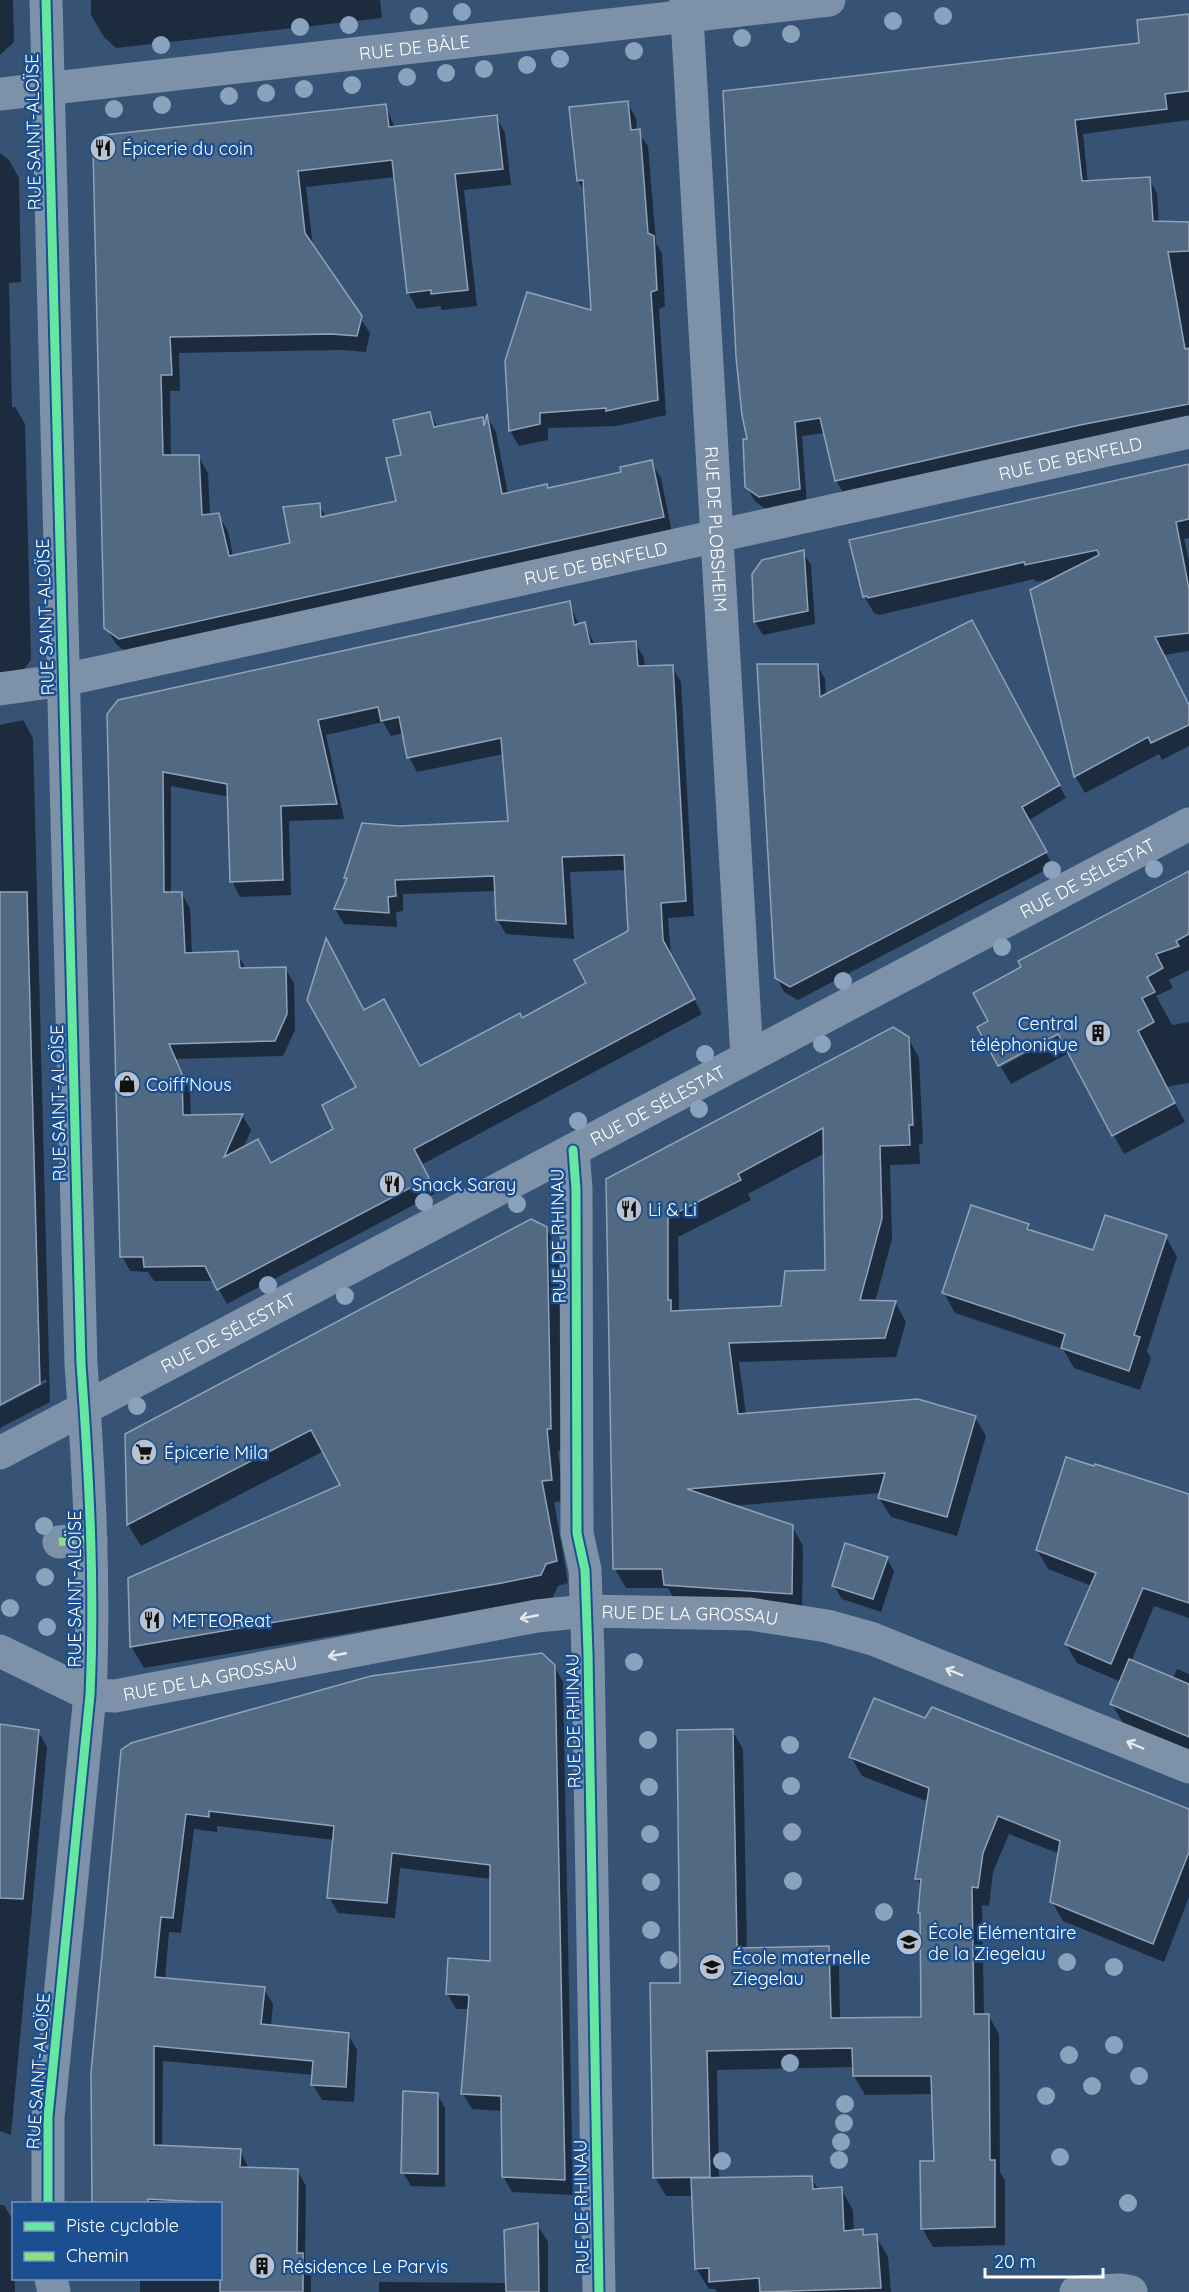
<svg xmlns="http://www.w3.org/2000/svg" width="1189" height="2292" font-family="Quicksand,sans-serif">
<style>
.shadow{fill:#0007;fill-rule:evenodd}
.building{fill:#526984;stroke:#92a2b6;stroke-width:1.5;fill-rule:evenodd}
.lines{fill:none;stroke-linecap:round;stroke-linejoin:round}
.minor{stroke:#7d92a8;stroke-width:33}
.quiet{stroke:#8de07e;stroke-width:8;stroke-dasharray:15 8;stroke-linecap:butt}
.cycleway-casing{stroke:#1b4f8f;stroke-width:13}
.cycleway{stroke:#66e7a1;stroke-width:9}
.tree{fill:#8aa2be}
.oneway{stroke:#e5e9ee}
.labels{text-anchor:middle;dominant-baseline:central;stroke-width:5;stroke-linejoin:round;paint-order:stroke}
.street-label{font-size:18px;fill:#fff;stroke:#1b4f8f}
.poi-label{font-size:18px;fill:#fff;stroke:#1b4f8f;text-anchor:start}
</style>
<rect width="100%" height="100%" fill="#365274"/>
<g class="shadow">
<path d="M0,0H13L14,42L0,55Z"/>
<path d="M91,0H380L382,18L116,48L104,37L91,15Z"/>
<path d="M1189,15V120L1083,134L1088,183L1149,179L1157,193L1159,223L1189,224V419L844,494L836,480L825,433L802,436L807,503L768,511L755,501L746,486L749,440L1141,44Z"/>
<path d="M627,102L636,118L637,131L648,146L656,243L662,254L665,306L659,309L666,415L617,426L548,428V440L519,446L510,431L593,312L585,192L578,181Z"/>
<path d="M385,105L395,128L496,116L505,133L511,185L464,190L477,306L442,310L440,306L417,309L408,292L395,177L306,187L313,247L370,333L366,352L341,350L179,353L180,391H170L171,457L198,456L208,473L210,516L218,515L228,531L233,556L292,544L319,505L326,517L397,502L403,456L430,413L438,428L482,419L486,425L488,418L496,432L508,494L549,490L623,473L651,462L661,478L672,533L129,655L116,644L106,627L94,149Z"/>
<path d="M0,153L9,160L19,178L21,282L9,283L12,407H15L25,424L31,660L20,674L0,677Z"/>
<path d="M1189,466V538L1184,539L1189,561V651L1164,655L1189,705V746L1162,760L1159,754L1085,793L1075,776L1055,578L1036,582L1034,579L879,615L874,613L864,596Z"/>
<path d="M803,552L811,565L815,624L763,635L755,622L753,574Z"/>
<path d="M569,603L579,625L585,624L595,646L635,642L644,658L645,667H672L681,682L694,916L668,918L671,956L702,1014L421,1165L436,1193L227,1304L214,1281H154L148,1272L130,1271L122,1256L108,715ZM383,722L391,736L404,733L409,757L417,772L504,754L510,822L399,828L363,824L346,878L348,881L335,909L344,924L397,927L396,912L403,911V894L496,891L497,919L506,934L574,939L570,872L626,870L630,932L588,983L522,1020L420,1068L364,1011L358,1088L335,1130L271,1164L243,1149L251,1130L242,1115L191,1116L190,1091L176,1059L283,1056L295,1030L294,983L285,968L246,969L237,953L192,954L190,908L181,893H171V786L229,797L232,881L240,897L291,895L289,821L344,819L326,735Z"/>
<path d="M979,635L1066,798L1029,820L1053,866L798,1000L784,992L777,978L817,665L825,679L826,695Z"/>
<path d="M23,720L33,738L50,1402L0,1428V1407L47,1382L46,1379L0,1403V725Z"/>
<path d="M1189,873V970L1169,980L1173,988L1156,996L1172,1025L1189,1022V1083L1166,1087L1185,1122L1124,1154L1069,1053L1011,1084L1001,1067L1065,1032Z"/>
<path d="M908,1038L919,1058L923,1144H919L920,1164L890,1165L892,1239L875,1302H895L906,1322L896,1357L739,1362L746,1414L975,1417L986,1436L957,1536L891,1517L879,1498L881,1493L731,1506L792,1526L803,1546L802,1613L677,1604L668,1588H626L615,1569L608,1180ZM825,1153L827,1272L782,1308L679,1312L678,1237L751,1200L748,1194Z"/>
<path d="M1028,1225L1032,1233L1094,1252L1166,1237L1177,1257L1147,1351L1151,1358L1140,1390L1074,1368L1063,1349L955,1313L944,1293Z"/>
<path d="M546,1228L559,1251L562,1451H558L564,1501L554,1502L568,1583L558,1586L553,1597L515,1605L144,1668L131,1646L342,1485L324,1451L141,1546L128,1525L126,1435Z"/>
<path d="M1189,1495V1618L1154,1606L1131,1662L1173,1679L1177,1669L1189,1674V1751L1123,1723L1112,1704L1121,1682L1077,1663L1066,1644L1092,1586L1048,1569L1037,1550Z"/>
<path d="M887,1558L894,1572L881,1612L842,1599L834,1586Z"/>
<path d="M554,1666L563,1682L573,2195L512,2192L503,2176V2111L472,2109L463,2094L470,2009H456L447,1993L492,1962L491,1879L400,1868L395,1918L338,1913L329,1897L334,1840L217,1826V1832L194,1829L181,1933L169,1932L165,1979L264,1989L273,2004L271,2026L348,2034L357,2050L354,2102L322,2100L313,2085L314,2075L163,2061L162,2147L240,2150L249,2169L297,2170L306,2186L305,2261L311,2270V2292H140V2278H220V2204H92L123,1751Z"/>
<path d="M926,1720L1189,1811V1897L1164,1962L1063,1921L1052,1902L1060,1854L1009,1834L993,1872L989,1906L982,1905L984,2016L988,2015L999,2034L1000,2172L1005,2181V2245L933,2247L922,2228L935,2162L933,2094L865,2095L854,2076V2067L717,2070L719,2179L811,2178L819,2190L841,2189L853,2210L854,2231L862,2230L866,2237L876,2236L888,2257L891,2292H717L715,2289H709L696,2268L693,2196H666L655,2177L681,1985L732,1730L743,1749L747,1949L828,1947L839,1966L840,2019L922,2018L921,1917L919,1913L922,1887L917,1879L929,1802L862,1776L851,1757Z"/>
<path d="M0,1726L38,1731L47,1747L11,2135L0,2131Z"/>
<path d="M437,2094L445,2108V2187L411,2186L403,2172Z"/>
<path d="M0,2205H4L14,2222L15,2292H0Z"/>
<path d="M537,2224L548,2242V2292H379V2282L507,2283Z"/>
</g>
<g class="building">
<path d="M1189,14V91L1165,94L1167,109L1075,120L1082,181L1150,177L1153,221L1189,222V251L1168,252L1185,349L1189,348V404L1080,425L835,481L820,418L795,422L800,489L759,497L745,487L743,439H747L742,415L736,357L723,91L1139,43L1137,20Z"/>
<path d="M628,101L631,130L640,129L648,233L654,236L657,290L651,292L658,400L606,411V408L540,413V424L509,431L505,361L527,292L591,310L583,180L577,181L569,107Z"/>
<path d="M386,104L389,127L497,115L503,169L455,174L468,290L431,294V290L407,293L392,160L298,171L305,233L362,316L357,336L331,334L170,337L172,375H161L163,455H199L202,515L219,513L229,556L290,543L283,507L320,503L321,517L396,501L386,458L401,455L393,420L430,412L434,427L483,417L484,426L487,414L502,494L547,484L548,488L621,472L620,467L652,460L664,517L119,639L104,628L93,149L104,135Z"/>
<path d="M1189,464V519L1176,522L1189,589V633L1155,637L1189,705V725L1151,743L1148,737L1074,777L1030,590L1099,555L1097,550L1025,565L1024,562L868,598L867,596L863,597L849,540Z"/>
<path d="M804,550L808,611L754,622L752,574L762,560Z"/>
<path d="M570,601L574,625L585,622L590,644L636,641L638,666L673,665L686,901L661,903L663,940L695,999L414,1149L429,1178L217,1290L205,1266L144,1267L143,1257H120L107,714L118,700ZM378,707L381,721L399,717L407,758L501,738L508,821L399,826L362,823L344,878H347L334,909L389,913L388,897L396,896L395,880L494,876L496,920L566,924L562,857L624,855L628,931L574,960L586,983L522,1018L520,1013L420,1066L384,999L364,1010L326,938L307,1000L356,1087L322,1105L333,1129L271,1163L258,1139L224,1157L243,1114L183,1115L182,1074L169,1044L275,1041L287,1014L286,967L240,968L238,951L185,953L182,892H164L163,772L227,784L230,882L283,880L281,806L337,804L318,720Z"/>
<path d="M972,620L1060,785L1022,807L1047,852L790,987L775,978L757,664H818L820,697Z"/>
<path d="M1189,871V934L1176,941L1179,946L1156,954L1163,968L1147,977L1155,992L1142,998L1154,1022L1138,1031L1175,1103L1112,1136L1058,1034L998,1066L977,1027L988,1021L973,993L1021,967L1018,961Z"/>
<path d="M0,892H27L40,1384L0,1405Z"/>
<path d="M893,1027L909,1037L913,1125H909L910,1145L880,1146L882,1218L860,1300L896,1301L885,1338L729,1343L738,1414L918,1399L976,1416L947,1517L878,1498L885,1473L687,1489L793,1525L792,1594L664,1585L662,1569H613L606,1179ZM823,1128L825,1270L785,1271L781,1306L671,1311V1300H668V1217L741,1180L738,1174Z"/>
<path d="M971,1205L1029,1224L1027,1229L1093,1250L1105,1215L1167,1235L1134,1335L1140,1337L1129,1371L1061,1348L1065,1334L942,1293Z"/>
<path d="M531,1219L547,1227L551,1429H547L552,1480L542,1481L557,1561L546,1564L541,1575L502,1583L130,1647L128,1578L340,1485L311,1430L127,1525L125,1434Z"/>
<path d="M1066,1457L1094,1466L1095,1464L1189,1494V1603L1143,1588L1111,1664L1065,1644L1096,1573L1036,1550Z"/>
<path d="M845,1543L888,1557L873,1599L832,1586Z"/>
<path d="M542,1653L555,1665L565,2180L502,2177L501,2096L461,2094L469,1997L468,1995L446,1994L448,1958L490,1961V1865L392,1853L387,1903L327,1898L334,1826L209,1811V1817L186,1814L173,1918L161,1917L155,1977L265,1987L261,2024L349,2033L346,2087L311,2085L313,2061L154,2046V2145L241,2149L240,2167L298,2169L297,2253H303V2292H220V2203L148,2199V2204H92L91,2073L121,1750L131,1743L371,1676Z"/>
<path d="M1129,1659L1189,1684V1737L1110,1704Z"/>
<path d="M874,1698L925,1718L932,1707L1189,1809V1852L1153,1944L1050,1902L1060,1841L998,1816L983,1853L978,1888L972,1887L974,2014H989L990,2160H995V2227L921,2229L920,2161H934L931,2076H853L852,2048L707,2051L710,2177L653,2178L650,1983H680L677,1730L733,1729L737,1948L829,1946L831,2018L921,2017L920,1913H918L921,1879H915L929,1788L849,1757Z"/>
<path d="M0,1724L39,1730L23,1899L0,1898Z"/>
<path d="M403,2091L438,2093V2174L401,2173Z"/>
<path d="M812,2176L813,2189L842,2187L844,2231L863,2229V2235L877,2234L881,2288L760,2292L759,2278L709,2282V2268L695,2269L691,2178Z"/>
<path d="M538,2223L539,2292H506L504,2230Z"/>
</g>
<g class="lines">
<g class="minor">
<path d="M46,0L81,1364C89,1474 95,1584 90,1695L48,2117V2204"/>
<path id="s1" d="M686,0L747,1058"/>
<path id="s2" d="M0,94L829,0"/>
<path id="s3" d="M0,689L64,680L1189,432"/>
<path d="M573,1150L576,1189L577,1533L585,1570L588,1654L599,2292"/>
<path id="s4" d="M0,1453L1189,824"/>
<path d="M59,1542L91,1539"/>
<path id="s5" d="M0,1651L90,1695L115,1696L537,1616L587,1611L750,1614L827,1626L873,1639L1189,1767"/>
<path d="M51,2278L54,2292"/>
<path d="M1076,2292L1121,2290L1131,2292"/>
</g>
<path class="quiet" d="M59,1542L91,1539"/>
<defs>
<g id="cycleway">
<path d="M46,0L81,1364C89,1474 95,1584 90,1695L48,2117V2204"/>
<path d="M573,1150L576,1189L577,1533L585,1570L588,1654L599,2292"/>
</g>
</defs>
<use href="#cycleway" class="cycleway-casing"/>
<use href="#cycleway" class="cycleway"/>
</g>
<g class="tree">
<circle cx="462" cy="12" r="9"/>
<circle cx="419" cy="16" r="9"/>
<circle cx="943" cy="16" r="9"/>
<circle cx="893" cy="21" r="9"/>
<circle cx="349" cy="25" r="9"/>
<circle cx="300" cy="27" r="9"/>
<circle cx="791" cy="34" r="9"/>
<circle cx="742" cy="38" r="9"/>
<circle cx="161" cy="45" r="9"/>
<circle cx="634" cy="51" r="9"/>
<circle cx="560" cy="59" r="9"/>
<circle cx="527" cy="65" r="9"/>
<circle cx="484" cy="69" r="9"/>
<circle cx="446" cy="73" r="9"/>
<circle cx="407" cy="77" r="9"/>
<circle cx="352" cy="85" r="9"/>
<circle cx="304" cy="89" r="9"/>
<circle cx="266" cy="93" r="9"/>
<circle cx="229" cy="96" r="9"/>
<circle cx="162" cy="105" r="9"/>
<circle cx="114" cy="109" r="9"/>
<circle cx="1154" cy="869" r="9"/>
<circle cx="1052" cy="870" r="9"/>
<circle cx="1002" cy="947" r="9"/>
<circle cx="843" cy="981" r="9"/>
<circle cx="822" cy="1044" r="9"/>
<circle cx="705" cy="1054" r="9"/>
<circle cx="699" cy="1109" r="9"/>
<circle cx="578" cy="1121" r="9"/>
<circle cx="424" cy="1202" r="9"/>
<circle cx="517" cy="1204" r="9"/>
<circle cx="268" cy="1285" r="9"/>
<circle cx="345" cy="1296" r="9"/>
<circle cx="137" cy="1406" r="9"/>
<circle cx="44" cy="1526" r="9"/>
<circle cx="45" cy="1577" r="9"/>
<circle cx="10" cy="1608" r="9"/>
<circle cx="47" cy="1627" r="9"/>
<circle cx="634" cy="1662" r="9"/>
<circle cx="648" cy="1740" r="9"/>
<circle cx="790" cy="1745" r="9"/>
<circle cx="791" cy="1786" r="9"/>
<circle cx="649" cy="1787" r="9"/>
<circle cx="792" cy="1832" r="9"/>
<circle cx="650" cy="1834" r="9"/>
<circle cx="793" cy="1881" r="9"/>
<circle cx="651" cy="1882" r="9"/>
<circle cx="884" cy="1912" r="9"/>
<circle cx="651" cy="1930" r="9"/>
<circle cx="669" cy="1960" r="9"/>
<circle cx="1067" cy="1962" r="9"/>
<circle cx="1114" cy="1967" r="9"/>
<circle cx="1114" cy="2045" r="9"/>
<circle cx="1069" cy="2055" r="9"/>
<circle cx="790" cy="2063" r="9"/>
<circle cx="1139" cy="2076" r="9"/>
<circle cx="1092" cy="2086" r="9"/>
<circle cx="1046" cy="2096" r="9"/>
<circle cx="845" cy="2104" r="9"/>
<circle cx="844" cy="2123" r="9"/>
<circle cx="841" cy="2142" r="9"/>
<circle cx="1060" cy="2157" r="9"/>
<circle cx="839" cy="2160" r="9"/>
<circle cx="722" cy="2161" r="9"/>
<circle cx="1128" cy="2203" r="9"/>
</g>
<defs><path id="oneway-shaft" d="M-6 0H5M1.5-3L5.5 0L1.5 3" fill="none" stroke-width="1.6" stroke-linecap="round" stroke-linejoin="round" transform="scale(1.5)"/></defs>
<g class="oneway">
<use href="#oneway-shaft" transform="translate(529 1617) rotate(169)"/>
<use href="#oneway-shaft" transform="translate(337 1655) rotate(169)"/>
<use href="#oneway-shaft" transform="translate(954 1672) rotate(-158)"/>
<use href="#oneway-shaft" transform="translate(1135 1745) rotate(-157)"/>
</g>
<defs>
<symbol id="restaurant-disc" viewBox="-11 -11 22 22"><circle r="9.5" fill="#b9c2ce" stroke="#1b4f8f"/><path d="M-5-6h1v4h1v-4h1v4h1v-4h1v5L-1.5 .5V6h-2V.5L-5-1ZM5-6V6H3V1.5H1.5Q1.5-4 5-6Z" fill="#111"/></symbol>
<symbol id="building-disc" viewBox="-11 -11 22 22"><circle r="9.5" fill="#b9c2ce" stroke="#1b4f8f"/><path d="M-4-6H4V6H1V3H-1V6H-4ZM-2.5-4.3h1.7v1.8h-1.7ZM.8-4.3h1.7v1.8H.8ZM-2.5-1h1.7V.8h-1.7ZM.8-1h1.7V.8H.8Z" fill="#111"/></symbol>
<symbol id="shop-disc" viewBox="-11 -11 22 22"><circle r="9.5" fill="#b9c2ce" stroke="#1b4f8f"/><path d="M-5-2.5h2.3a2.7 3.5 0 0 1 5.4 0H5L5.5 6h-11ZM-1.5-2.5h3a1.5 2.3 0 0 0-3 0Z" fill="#111"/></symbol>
<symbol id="supermarket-disc" viewBox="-11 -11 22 22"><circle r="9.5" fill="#b9c2ce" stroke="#1b4f8f"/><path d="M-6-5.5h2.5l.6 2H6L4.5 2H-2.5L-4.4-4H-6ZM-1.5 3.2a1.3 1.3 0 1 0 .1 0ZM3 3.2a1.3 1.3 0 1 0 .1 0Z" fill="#111"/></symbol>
<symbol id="school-disc" viewBox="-11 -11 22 22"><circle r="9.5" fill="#b9c2ce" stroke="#1b4f8f"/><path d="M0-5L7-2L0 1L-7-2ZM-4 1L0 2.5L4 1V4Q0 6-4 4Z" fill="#111"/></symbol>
</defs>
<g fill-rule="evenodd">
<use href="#restaurant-disc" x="88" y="133" width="30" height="30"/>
<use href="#building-disc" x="1083" y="1018" width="30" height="30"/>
<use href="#shop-disc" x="112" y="1069" width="30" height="30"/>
<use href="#restaurant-disc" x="377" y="1169" width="30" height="30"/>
<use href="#restaurant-disc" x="614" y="1194" width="30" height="30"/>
<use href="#supermarket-disc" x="129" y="1437" width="30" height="30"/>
<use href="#restaurant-disc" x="137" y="1605" width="30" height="30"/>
<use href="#school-disc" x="894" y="1927" width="30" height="30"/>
<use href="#school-disc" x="697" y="1952" width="30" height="30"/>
<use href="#building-disc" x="247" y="2251" width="30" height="30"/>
</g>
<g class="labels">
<g class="street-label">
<text stroke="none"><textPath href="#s2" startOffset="417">RUE DE BÂLE</textPath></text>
<text transform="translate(33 132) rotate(-91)">RUE SAINT-ALOÏSE</text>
<text stroke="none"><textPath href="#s3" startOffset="1095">RUE DE BENFELD</textPath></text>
<text stroke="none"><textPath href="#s1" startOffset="530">RUE DE PLOBSHEIM</textPath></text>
<text stroke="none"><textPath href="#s3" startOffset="609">RUE DE BENFELD</textPath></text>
<text transform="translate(45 617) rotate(-92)">RUE SAINT-ALOÏSE</text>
<text stroke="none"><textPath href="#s4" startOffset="1230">RUE DE SÉLESTAT</textPath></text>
<text transform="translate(58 1103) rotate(-91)">RUE SAINT-ALOÏSE</text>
<text stroke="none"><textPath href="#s4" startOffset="744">RUE DE SÉLESTAT</textPath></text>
<text transform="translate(558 1236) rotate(-91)">RUE DE RHINAU</text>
<text stroke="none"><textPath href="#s4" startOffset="258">RUE DE SÉLESTAT</textPath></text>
<text transform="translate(74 1589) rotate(-90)">RUE SAINT-ALOÏSE</text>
<text stroke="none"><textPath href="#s5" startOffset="708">RUE DE LA GROSSAU</textPath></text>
<text stroke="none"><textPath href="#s5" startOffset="222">RUE DE LA GROSSAU</textPath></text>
<text transform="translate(573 1721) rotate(-91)">RUE DE RHINAU</text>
<text transform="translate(38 2071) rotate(-86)">RUE SAINT-ALOÏSE</text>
<text transform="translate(581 2207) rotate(-91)">RUE DE RHINAU</text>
</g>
<g class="poi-label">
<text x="122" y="148">Épicerie du coin</text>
<text x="1078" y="1023" text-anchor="end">Central<tspan x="1078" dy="21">téléphonique</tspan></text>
<text x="146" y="1084">Coiff'Nous</text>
<text x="412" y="1184">Snack Saray</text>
<text x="648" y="1209">Li &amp; Li</text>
<text x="164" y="1452">Épicerie Mila</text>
<text x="172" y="1620">METEOReat</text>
<text x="928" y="1932">École Élémentaire<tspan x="928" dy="21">de la Ziegelau</tspan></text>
<text x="732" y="1957">École maternelle<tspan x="732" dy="21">Ziegelau</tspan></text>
<text x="282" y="2266">Résidence Le Parvis</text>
</g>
</g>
<rect x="12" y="2202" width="210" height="78" fill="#1b4f8f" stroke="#7695bc" stroke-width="1.5"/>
<rect x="24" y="2222" width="30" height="9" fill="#66e7a1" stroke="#7695bc" stroke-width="1.5"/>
<text x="66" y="2232" font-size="18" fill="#ffffff">Piste cyclable</text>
<rect x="24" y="2252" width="30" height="9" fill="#8de07e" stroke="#7695bc" stroke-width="1.5"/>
<text x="66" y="2262" font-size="18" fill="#ffffff">Chemin</text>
<path d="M985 2268v9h118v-9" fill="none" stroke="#ffffff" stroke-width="3"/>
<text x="994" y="2268" font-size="18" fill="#ffffff" stroke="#1b4f8f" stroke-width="4.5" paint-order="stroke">20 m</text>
</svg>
